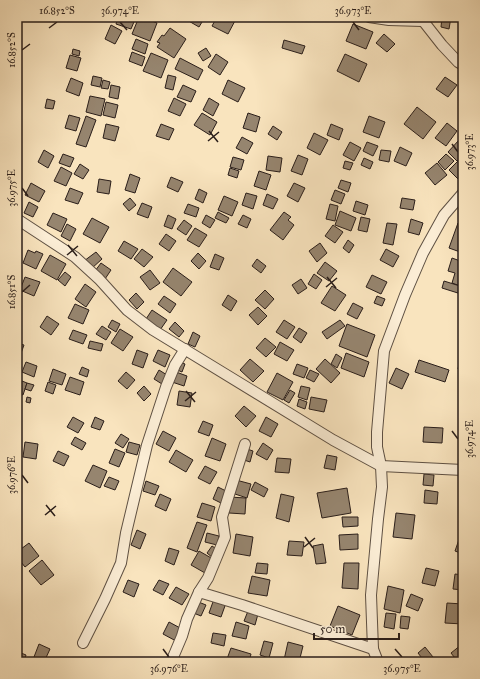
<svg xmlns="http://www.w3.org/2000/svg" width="480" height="679" font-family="'IM FELL Great Primer',serif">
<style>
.building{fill:#96856f;stroke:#2a1e1a}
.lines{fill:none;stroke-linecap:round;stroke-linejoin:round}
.minor-casing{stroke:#5e5043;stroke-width:12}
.minor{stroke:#fbedd5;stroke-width:10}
.ticks{fill:none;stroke:#2a1e1a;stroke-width:1.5}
.neatline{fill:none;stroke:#2a1e1a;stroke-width:1.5}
.ticks-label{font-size:10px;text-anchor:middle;fill:#2a1e1a}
</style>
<rect width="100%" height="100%" fill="#f9e4be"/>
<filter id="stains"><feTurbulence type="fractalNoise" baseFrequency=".005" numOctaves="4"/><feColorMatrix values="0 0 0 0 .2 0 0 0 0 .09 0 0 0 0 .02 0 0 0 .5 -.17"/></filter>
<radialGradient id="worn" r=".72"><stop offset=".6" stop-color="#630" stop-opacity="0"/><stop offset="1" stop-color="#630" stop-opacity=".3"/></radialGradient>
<g class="building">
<path d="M118,17H136L131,29L116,24Z"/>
<path d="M139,17H142L157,23L150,41L132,34Z"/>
<path d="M188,17H205L199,27L187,20Z"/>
<path d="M217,17H237L228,34L212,26Z"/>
<path d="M442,17H451L449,29L441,27Z"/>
<path d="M353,24L373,32L366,49L346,41Z"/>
<path d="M111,25L122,31L115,44L105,39Z"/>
<path d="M170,28L186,39L174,58L157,47L160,43L157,42L162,35L164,36Z"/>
<path d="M384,34L395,44L387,52L376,43Z"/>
<path d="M136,39L148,44L145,54L132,49Z"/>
<path d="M284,40L305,46L302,54L282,48Z"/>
<path d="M206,48L211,56L203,61L198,53Z"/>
<path d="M73,49L80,51L79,56L72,54Z"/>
<path d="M132,52L145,57L142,66L129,61Z"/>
<path d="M151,53L168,60L161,78L143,71Z"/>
<path d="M216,54L228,62L220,75L208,67Z"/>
<path d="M345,54L367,64L359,82L337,71Z"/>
<path d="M70,55L81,58L77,71L66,68Z"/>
<path d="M180,58L203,70L198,80L175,69Z"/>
<path d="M168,75L176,77L173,90L165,88Z"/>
<path d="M93,76L102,78L100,87L91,85Z"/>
<path d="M445,77L457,85L448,97L436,89Z"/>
<path d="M71,78L83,83L79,96L66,91Z"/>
<path d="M103,80L110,82L108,89L101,88Z"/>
<path d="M228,80L245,88L238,102L222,94Z"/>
<path d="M111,85L120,87L118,99L109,97Z"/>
<path d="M183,85L196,91L191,102L177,97Z"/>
<path d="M90,96L105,99L101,116L86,112Z"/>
<path d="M174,98L186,104L180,116L168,111Z"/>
<path d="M209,98L219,104L213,116L203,110Z"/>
<path d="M47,99L55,101L53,109L45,108Z"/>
<path d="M106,102L118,105L115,118L103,115Z"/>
<path d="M417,107L436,122L423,139L404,124Z"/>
<path d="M202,113L217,122L210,135L194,125Z"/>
<path d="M248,113L260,117L256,132L243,128Z"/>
<path d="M69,115L80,118L76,131L65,128Z"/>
<path d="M86,116L96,120L86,147L76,144Z"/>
<path d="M369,116L385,122L379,138L363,132Z"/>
<path d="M447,123L457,131L446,146L435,138Z"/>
<path d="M106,124L119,127L115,141L103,138Z"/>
<path d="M161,124L174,129L169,140L156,136Z"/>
<path d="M331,124L343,129L339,140L327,135Z"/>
<path d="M273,126L282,132L277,140L268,134Z"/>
<path d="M314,133L328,140L320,155L307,148Z"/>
<path d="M242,137L253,143L247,154L236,148Z"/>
<path d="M459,140L463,144V156L457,161L448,152Z"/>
<path d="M350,142L361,148L354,161L343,155Z"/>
<path d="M367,142L378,146L373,156L363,151Z"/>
<path d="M400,147L412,153L406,166L394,161Z"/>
<path d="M44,150L54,156L48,168L38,162Z"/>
<path d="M381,150L391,151L389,162L379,160Z"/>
<path d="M63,154L74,158L70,167L59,163Z"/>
<path d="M446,154L454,161L445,170L438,162Z"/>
<path d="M298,155L308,159L302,175L291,171Z"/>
<path d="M268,156L282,158L280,172L266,170Z"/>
<path d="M233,157L244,160L241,170L230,167Z"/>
<path d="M364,158L373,162L370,169L361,165Z"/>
<path d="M345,161L353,163L350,170L343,168Z"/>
<path d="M458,161L463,166V173L458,179L449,170Z"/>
<path d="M437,163L447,175L435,185L425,173Z"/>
<path d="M80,164L89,170L83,179L74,174Z"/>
<path d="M61,167L72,173L66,186L54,181Z"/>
<path d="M230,168L239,171L237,178L228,175Z"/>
<path d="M259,171L271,175L266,190L254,186Z"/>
<path d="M130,174L140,178L135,193L125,190Z"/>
<path d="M171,177L183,182L178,192L167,187Z"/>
<path d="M99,179L111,181L109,194L97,192Z"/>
<path d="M341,180L351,183L348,192L338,188Z"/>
<path d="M31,183L45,191L39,202L25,195Z"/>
<path d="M294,183L305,188L298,202L287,196Z"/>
<path d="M70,188L83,193L78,204L65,200Z"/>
<path d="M199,189L207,193L203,203L195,199Z"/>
<path d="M335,190L345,194L341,204L331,200Z"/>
<path d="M246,193L257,196L253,209L242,205Z"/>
<path d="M267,194L278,199L273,209L263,205Z"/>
<path d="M224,196L238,202L232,216L218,210Z"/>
<path d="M130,198L136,205L129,211L123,204Z"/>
<path d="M402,198L415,200L413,210L400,208Z"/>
<path d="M356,201L368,205L365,215L353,211Z"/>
<path d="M29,202L38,207L33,217L24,213Z"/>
<path d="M142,203L152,207L148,218L137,214Z"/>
<path d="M188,204L199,208L196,217L184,213Z"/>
<path d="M330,204L338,206L335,221L326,219Z"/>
<path d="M340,211L356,218L351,231L335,225Z"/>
<path d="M218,212L229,218L226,223L215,218Z"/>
<path d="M284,212L291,217L288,220L294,225L283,240L270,230Z"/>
<path d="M53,213L67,219L61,232L47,225Z"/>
<path d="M168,215L176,219L172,229L164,226Z"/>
<path d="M206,215L215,220L210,228L202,223Z"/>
<path d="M243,215L251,219L247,228L238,224Z"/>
<path d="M361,217L370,219L367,232L358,230Z"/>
<path d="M92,218L109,227L100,243L83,234Z"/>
<path d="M411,219L423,223L419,235L408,232Z"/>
<path d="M184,220L192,226L186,235L177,229Z"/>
<path d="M387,223L397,224L393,245L383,243Z"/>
<path d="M458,223L463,225V253L449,248Z"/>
<path d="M67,224L76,229L70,241L61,236Z"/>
<path d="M333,225L343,232L335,243L325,236Z"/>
<path d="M195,228L207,235L199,247L187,240Z"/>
<path d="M166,234L176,241L169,251L159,244Z"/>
<path d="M348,240L354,245L349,253L343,248Z"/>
<path d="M124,241L138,249L131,259L118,251Z"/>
<path d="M320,243L327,253L317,262L309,251Z"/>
<path d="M142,249L153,257L144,267L134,259Z"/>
<path d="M386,249L399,256L393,267L380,260Z"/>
<path d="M28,250L35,253L36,251L43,254L36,269L23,263Z"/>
<path d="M96,252L102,259L91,269L84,261Z"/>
<path d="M198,253L206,261L199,269L191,261Z"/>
<path d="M215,254L224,258L219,270L210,267Z"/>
<path d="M50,255L66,264L57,280L41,271Z"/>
<path d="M452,258L463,262V287L452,283L455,273L448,271Z"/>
<path d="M257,259L266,266L261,273L252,266Z"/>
<path d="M325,262L337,271L329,281L317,273Z"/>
<path d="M101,263L111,270L105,279L95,271Z"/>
<path d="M173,268L192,282L181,296L163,282Z"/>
<path d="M150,270L160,283L150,290L140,277Z"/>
<path d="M65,272L71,277L65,286L58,280Z"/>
<path d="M314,274L322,280L316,289L308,284Z"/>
<path d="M372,275L387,282L381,294L366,287Z"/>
<path d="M25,277L40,282L34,296L20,290Z"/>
<path d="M301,279L307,288L298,294L292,285Z"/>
<path d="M444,281L463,287L461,294L442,288Z"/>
<path d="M85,284L96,292L86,307L75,299Z"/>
<path d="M332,286L346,295L335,311L321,303Z"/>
<path d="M265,290L274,299L265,309L255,300Z"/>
<path d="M136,293L144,302L137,309L129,300Z"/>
<path d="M228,295L237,301L231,311L222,305Z"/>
<path d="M164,296L176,304L170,313L158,304Z"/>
<path d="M377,296L385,299L382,306L374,303Z"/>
<path d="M353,303L363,308L357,319L347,314Z"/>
<path d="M75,304L89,310L83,324L68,318Z"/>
<path d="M258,307L267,316L258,325L249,315Z"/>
<path d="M152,310L167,320L160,330L146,319Z"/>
<path d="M47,316L59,324L51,335L40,327Z"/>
<path d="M112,320L120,324L116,332L108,327Z"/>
<path d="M284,320L295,327L287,339L276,332Z"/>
<path d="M340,320L345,326L327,339L322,332Z"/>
<path d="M175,322L184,331L179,337L169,329Z"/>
<path d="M347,324L375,335L367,357L339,346Z"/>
<path d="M102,326L111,332L106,340L96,334Z"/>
<path d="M299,328L307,333L301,343L293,337Z"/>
<path d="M120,329L133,337L123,351L111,343Z"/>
<path d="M73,330L87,335L83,344L69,339Z"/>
<path d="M193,332L200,336L195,347L188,344Z"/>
<path d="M265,338L276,347L266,357L256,348Z"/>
<path d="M90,341L103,344L101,351L88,348Z"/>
<path d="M280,342L294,350L287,361L274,354Z"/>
<path d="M17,343L24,345L20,356L17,355Z"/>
<path d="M137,350L148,354L143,368L132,364Z"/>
<path d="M158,350L170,355L165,367L153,361Z"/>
<path d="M346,353L369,362L364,377L341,368Z"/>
<path d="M336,354L342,358L337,368L331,364Z"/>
<path d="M460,358L463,359V369H458Z"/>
<path d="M250,359L264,371L253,382L240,370Z"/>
<path d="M325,359L340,373L331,383L316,369Z"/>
<path d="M419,360L449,370L445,382L415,372Z"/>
<path d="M178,361L185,364L182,372L175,369Z"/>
<path d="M26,362L37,366L34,377L22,372Z"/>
<path d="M297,364L308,368L304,378L293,374Z"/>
<path d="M82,367L89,370L87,377L79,374Z"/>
<path d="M396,368L409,374L402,389L389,383Z"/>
<path d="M53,369L66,374L62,385L49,381Z"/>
<path d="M159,370L167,375L162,384L154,379Z"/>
<path d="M310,370L319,374L314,382L306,378Z"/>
<path d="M126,372L135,380L127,389L118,381Z"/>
<path d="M176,372L187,376L184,386L172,382Z"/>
<path d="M277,373L293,382L283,400L267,392Z"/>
<path d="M70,377L84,382L80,395L65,390Z"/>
<path d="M17,379L27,383L23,395L17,393Z"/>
<path d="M48,382L56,385L53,394L45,391Z"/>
<path d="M27,383L34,385L31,391L25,389Z"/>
<path d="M144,386L151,394L144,401L137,393Z"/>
<path d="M301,386L310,388L307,400L298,397Z"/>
<path d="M290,390L295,393L289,403L284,400Z"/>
<path d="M179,391L192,393L190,407L177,405Z"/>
<path d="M27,397L31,398L30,403L26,402Z"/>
<path d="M311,397L327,400L324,412L309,409Z"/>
<path d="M299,399L307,402L305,409L297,406Z"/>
<path d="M244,406L256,416L246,427L235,416Z"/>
<path d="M73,417L84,423L78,433L67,427Z"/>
<path d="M95,417L104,421L100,430L91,427Z"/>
<path d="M266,417L278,424L271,437L259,431Z"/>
<path d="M203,421L213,425L209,436L198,432Z"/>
<path d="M424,427L443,428L442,443L423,442Z"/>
<path d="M163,431L176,438L169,451L156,444Z"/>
<path d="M121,434L129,439L123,448L115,443Z"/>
<path d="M75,437L86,443L82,450L71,444Z"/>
<path d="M212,438L226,444L220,461L205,456Z"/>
<path d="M25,442L38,444L36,459L23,457Z"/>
<path d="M129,442L140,445L137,455L126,452Z"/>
<path d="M263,443L273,450L267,460L256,454Z"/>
<path d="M115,449L125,453L119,467L109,463Z"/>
<path d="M247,449L253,451L250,462L244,460Z"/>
<path d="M176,450L193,460L186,472L169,462Z"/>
<path d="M58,451L69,456L64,466L53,461Z"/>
<path d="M327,455L337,457L335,470L324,468Z"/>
<path d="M277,458L291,459L289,473L275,472Z"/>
<path d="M93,465L107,471L100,488L85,481Z"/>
<path d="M205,466L217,472L210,484L198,478Z"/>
<path d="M424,474L434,475L433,486L423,485Z"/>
<path d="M109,477L119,481L115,490L104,486Z"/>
<path d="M236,480L251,484L247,498L232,493Z"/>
<path d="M146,481L159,486L155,495L143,491Z"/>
<path d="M255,482L268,489L264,497L251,490Z"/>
<path d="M218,487L226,491L221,503L213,499Z"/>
<path d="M347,488L351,513L322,518L317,493Z"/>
<path d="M425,490L438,492L437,504L424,503Z"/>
<path d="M160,494L171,499L166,511L155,506Z"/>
<path d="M281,494L294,497L289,522L276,518Z"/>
<path d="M229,497L246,498L245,514L229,513Z"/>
<path d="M202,503L215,507L211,521L197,517Z"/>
<path d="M396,513L415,515L412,539L393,537Z"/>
<path d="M342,517H358V526L343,527Z"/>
<path d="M197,522L207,525L197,552L187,548Z"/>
<path d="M463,528V554L455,551Z"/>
<path d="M137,530L146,534L140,549L131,545Z"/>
<path d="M207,533L219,536L217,545L205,542Z"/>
<path d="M236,534L253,537L250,556L233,553Z"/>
<path d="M358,534V549L340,550L339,535Z"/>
<path d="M289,541L304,542L302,556L287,555Z"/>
<path d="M29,543L39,556L25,567L17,557V552Z"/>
<path d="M323,544L326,563L316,564L313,546Z"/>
<path d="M212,546L218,550L213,558L207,553Z"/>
<path d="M169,548L179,551L174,565L165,561Z"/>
<path d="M199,551L213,559L205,573L191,565Z"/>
<path d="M42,560L54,575L41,585L29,571Z"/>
<path d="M257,563L268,564L267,574L255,573Z"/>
<path d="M344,563H359L358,589L342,588Z"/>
<path d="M426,568L439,571L435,586L422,583Z"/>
<path d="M455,574L463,575V590L453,589Z"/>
<path d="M252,576L270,580L267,596L248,593Z"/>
<path d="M128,580L139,584L134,597L123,592Z"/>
<path d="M159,580L169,584L163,595L153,590Z"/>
<path d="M388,586L404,590L400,613L384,609Z"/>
<path d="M176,587L189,594L182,605L169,598Z"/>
<path d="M411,594L423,599L418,611L406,606Z"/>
<path d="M214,599L226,603L221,617L209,613Z"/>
<path d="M196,601L206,605L201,616L191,612Z"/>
<path d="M447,603L463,604V624L445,623Z"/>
<path d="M338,606L360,615L352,635L330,626Z"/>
<path d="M248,611L258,614L255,625L244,621Z"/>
<path d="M386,613L396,614L394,629L384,627Z"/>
<path d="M401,616L410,617L408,629L400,628Z"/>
<path d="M169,622L182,629L176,641L163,634Z"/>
<path d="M236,622L249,626L246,639L232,636Z"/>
<path d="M213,633L226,635L224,646L211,643Z"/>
<path d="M264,641L273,643L269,658L260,655Z"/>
<path d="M288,642L303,646L299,662H295L284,660Z"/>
<path d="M39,644L50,649L44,662L34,657Z"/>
<path d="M461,645L463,649V662H458L451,653Z"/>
<path d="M425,647L437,662H425L418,653Z"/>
<path d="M231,648L251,654L249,662H236L227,659Z"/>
<path d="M21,653L26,655L24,662L18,660Z"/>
<rect x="184" y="659" width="9" height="3"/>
</g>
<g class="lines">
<defs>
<g id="minor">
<path d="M369,17L389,20L422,21"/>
<path d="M420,17L442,45L458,62L463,65"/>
<path d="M17,219L75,257L99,279L127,310L153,330L333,440L381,466L463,470"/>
<path d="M199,592L242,605L373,649"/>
<path d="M83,643L105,599L121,563L126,533L147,445L166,387L175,365L185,349"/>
<path d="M171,662L182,636L187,619L199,592L208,578L225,537L222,517L245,444"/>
<path d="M378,662L373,649L371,595L378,519L382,487L381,466L377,447V432L384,351L405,295L423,253L444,215L463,193"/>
</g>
</defs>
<use href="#minor" class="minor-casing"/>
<use href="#minor" class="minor"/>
</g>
<path class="ticks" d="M120,22L127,30M353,22L359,30M49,28L57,22M22,50L30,44M209,131L218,142M208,141L219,132M452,144L458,152M22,188L28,196M68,245L77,256M67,255L78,246M327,277L336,288M326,287L337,278M22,292L30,285M186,391L195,402M185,401L196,392M452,431L458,439M22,475L28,483M46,505L55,516M45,515L56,506M305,537L313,548M304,547L315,538M163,649L169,657M395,649L402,657"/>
<rect width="480" height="679" fill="none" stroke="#f9e4be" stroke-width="44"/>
<path d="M314 633v6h85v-6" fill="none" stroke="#2a1e1a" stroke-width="2"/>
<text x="320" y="633" font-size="12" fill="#2a1e1a" stroke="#fbedd5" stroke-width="3" paint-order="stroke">50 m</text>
<rect x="22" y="22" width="436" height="635" class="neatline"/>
<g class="ticks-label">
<text x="57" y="14">16.852°S</text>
<text x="120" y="14">36.974°E</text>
<text x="353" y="14">36.973°E</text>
<text transform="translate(11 50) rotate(-90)" y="4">16.852°S</text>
<text transform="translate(469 152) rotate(-90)" y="4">36.973°E</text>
<text transform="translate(11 188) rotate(-90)" y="4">36.975°E</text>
<text transform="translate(11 292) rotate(-90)" y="4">16.851°S</text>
<text transform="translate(469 439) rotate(-90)" y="4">36.974°E</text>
<text transform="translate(11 475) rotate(-90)" y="4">36.976°E</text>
<text x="169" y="672">36.976°E</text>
<text x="402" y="672">36.975°E</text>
</g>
<rect width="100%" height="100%" filter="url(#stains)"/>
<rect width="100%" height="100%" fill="url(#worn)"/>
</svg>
